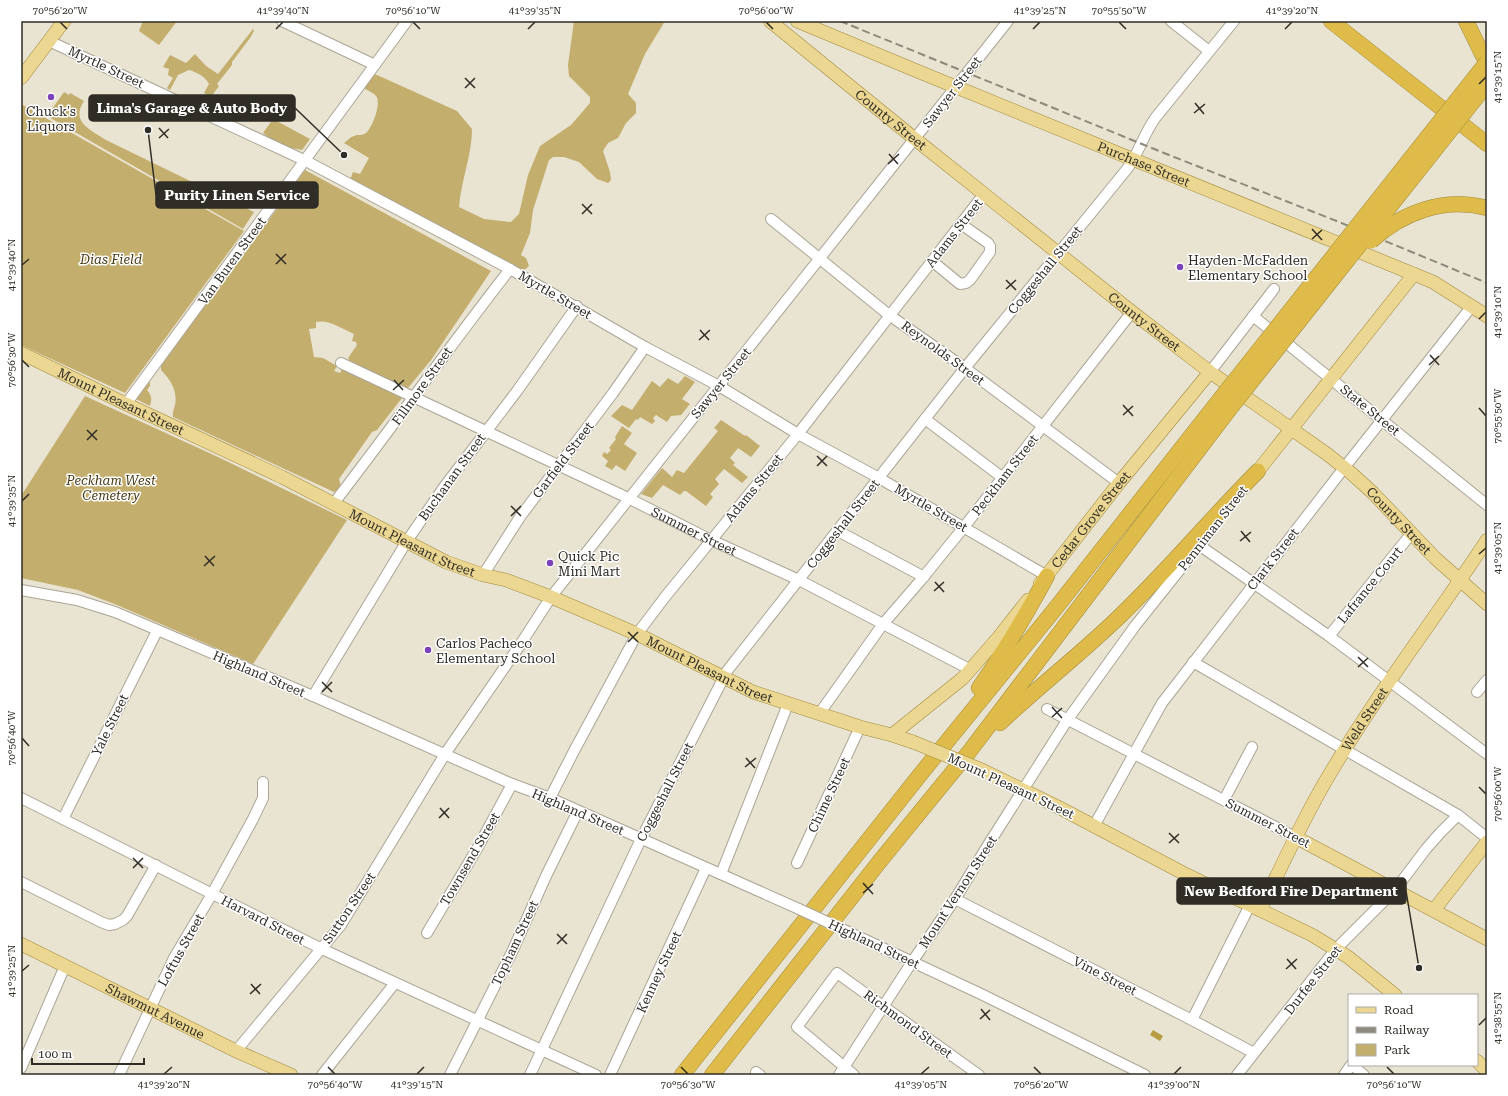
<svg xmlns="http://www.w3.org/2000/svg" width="1508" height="1096" font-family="'Roboto Serif',serif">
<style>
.green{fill:#c3ae6d}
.water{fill:#b69b40}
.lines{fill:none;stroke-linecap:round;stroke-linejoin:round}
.minor-casing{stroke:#aba595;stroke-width:12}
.major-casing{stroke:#a18a3d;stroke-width:14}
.highway-casing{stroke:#a18a3d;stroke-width:16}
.minor{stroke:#fff;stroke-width:10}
.major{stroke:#ecd792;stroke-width:13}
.highway{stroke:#dfbc49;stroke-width:15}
.rail{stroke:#8e897d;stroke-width:2;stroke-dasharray:8 4;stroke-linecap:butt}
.minor-bridge-casing{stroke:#aba595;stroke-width:12;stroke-linecap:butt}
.major-bridge-casing{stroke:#a18a3d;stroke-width:14;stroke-linecap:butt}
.highway-bridge-casing{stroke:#a18a3d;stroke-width:16;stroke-linecap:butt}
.minor-bridge{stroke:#fff;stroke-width:10}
.major-bridge{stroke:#ecd792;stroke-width:13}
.highway-bridge{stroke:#dfbc49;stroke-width:15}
.ticks{fill:none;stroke:#2f2d26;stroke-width:1.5}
.poi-dot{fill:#7b43ba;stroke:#fff;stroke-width:1.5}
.labels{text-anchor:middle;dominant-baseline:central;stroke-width:3;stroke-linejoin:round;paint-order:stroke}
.street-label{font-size:13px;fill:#2f2d26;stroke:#fff}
.poi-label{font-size:13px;fill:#2f2d26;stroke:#fff;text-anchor:start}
.park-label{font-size:13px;font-style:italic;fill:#473b15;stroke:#fff}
.leader{fill:none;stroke:#2f2d26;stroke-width:1.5}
.callout-dot{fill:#2f2d26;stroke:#fff;stroke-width:1.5}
.callout{fill:#2f2d26;stroke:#2f2d26;stroke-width:1.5}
.callout-label{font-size:14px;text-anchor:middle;font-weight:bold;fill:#fff}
.neatline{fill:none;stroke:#2f2d26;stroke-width:1.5}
.ticks-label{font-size:10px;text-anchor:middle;fill:#2f2d26}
</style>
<rect width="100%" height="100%" fill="#e9e3d1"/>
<g class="green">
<path d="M143,21H177L159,45L139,31Z"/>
<path d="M574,21H665L645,54L628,94L636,103V113L626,123L618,138L608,143L603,151L610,172L611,180L608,183L597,179L579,162L564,157H553L549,160L533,210L530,233L521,255L526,258L529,266L522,272L350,180L353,172L360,174L369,158L344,143C347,141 350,137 354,136C358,134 362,136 366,133C372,128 382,103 376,96C374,93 367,90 363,88L373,74L377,75L457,111L472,129C472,155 461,181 459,207L484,219L511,222L519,214L528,175L540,146L571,125L590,103V97L569,76L568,65Z"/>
<path d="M253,29L254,31L250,38L232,62V65L217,84L219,86L211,97L204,93L209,84C205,76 196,72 189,70L178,75L170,90L167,88L173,78L168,75L169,69L163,67L170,55L186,63L195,54L206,66L218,74Z"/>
<path d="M64,92L69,95L70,93L84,101C70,122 91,130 106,140L254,212L243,229L47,116Z"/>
<path d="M21,104L244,231L125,393L21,345Z"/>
<path d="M273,119L310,139L302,150C287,148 274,143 263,133Z"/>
<path d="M305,170L491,271L431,360L408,388L350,362L348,358L357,345L356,342L352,341L354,334C343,329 328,319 316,322V328L309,329L314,357L323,358L337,366L334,371L340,373L342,369L344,370L402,398L377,430L372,432L339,479L341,487L334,492L173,417C172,413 174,409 175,405C178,391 170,379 161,370V366L221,283L224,282Z"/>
<path d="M685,376L695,382L682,399L690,404L681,415L671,416L667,422L656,415L653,418L655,421L652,424L640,417L638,420L636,419L629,428L611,416L622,405L632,410L652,381L660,387L668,378L678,384Z"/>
<path d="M150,382V386L147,390C152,396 152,399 150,406L136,399L143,388Z"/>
<path d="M85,396L218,457L347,520L253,664L117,605L78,590L21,578V496Z"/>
<path d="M721,420L745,436L746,435L760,446L751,457L738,448L730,458L735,463L733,465L748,477L742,483L724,469L715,479L719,484L710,494L713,497L706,506L686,491H684L680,495L663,485L652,498L641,494L662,468L672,477L677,470L684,473L718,431L714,428Z"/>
<path d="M622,426L632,433L624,444L637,453L625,471L616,465L612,470L605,466L608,461L602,456L604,452L607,454L611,450L609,448L616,439L615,437Z"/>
</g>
<path class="water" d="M1153,1030L1163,1036L1160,1041L1150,1035Z"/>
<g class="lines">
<defs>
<g id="minor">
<path d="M282,21L375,65"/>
<path d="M1171,21L1209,51"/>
<path d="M49,41L306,161L510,269L645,347L719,386L798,434L879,478L1047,576"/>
<path d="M771,219L889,315L965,368L1119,483"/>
<path d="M932,261L960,284L966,283L970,280L990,252V246L988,243L961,224"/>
<path d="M1253,316L1487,505"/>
<path id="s1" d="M341,363L628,498L711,540L799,580L971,670"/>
<path d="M1210,372L1274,289"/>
<path d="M126,404L407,21"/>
<path d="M925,419L1003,478"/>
<path d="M334,503C394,425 450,346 510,269"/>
<path d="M838,531L924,577"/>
<path d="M1199,545L1329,636L1487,754"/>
<path d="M483,575L520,517L613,393L645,347"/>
<path d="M21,590L77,600L115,612L313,696L512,784L550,798L799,909"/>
<path d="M1329,636L1411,534"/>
<path d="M1193,662L1458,815L1487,838"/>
<path d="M1477,692L1487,680"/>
<path d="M313,696L407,541L444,487L517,391L577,306"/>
<path d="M1047,709L1297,838"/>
<path d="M819,714L883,624L921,580L964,527L1132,312"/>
<path d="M21,798L322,949L596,1075"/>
<path d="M550,798L574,751L637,634L665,597L798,434L984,194"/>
<path d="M1224,800L1252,747"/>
<path d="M63,819L157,631"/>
<path d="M1094,826L1162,703L1344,468L1472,306"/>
<path d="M797,863L860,727"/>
<path d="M721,874L788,704"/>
<path d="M21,882L101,922L109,925L115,924L123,920L127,916L156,865"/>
<path d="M955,899L1192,1020L1254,1053"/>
<path d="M840,928L981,994L1145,1075"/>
<path d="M427,933L478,847L512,784"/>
<path d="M1192,1020L1250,905"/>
<path d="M236,1051L341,925L445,754L520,645L551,597L1008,21"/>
<path d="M1352,1065L1364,1075"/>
<path d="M21,1068L65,966"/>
<path d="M756,1072L760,1075"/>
<path d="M119,1075L174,958L212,894L253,819L263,798V782"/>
<path d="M322,1075L395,983"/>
<path d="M450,1075L512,952L546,876L578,811"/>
<path d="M530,1075L641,839L727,671L965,368L1127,169C1139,153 1144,133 1156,117L1234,21"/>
<path d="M610,1075L706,868"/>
<path d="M839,1075L912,962L955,899L988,845L1068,719L1135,626L1210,532"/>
<path d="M854,1075L797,1027L837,973L979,1075"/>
<path d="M1237,1075L1336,949L1395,890L1426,849L1440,833L1458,815"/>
<path d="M1344,1075L1351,1065"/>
</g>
<g id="major">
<path id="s2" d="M770,21L915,139L1132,312L1210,372L1327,454L1351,473L1373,493L1435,558L1487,604"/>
<path id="s3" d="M797,21L917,71L1433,282L1487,316"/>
<path d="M21,78L64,21"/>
<path id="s4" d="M21,353L126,404L282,477L446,562L483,575L506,580L551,597L637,634L753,692L860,727L892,735L913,742"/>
<path d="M1258,471L1414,274"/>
<path id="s5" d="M1040,584L1119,483L1210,372"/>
<path d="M892,735L963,678L998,638L1028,600"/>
<path d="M982,770L1058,807L1183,873L1312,935L1348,957L1395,995"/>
<path d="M1297,838L1487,939"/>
<path id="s6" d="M1260,910C1284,862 1306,812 1334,767C1381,688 1437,616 1487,540"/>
<path d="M1434,910L1487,842"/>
<path id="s7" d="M21,944L236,1051L291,1075"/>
<path d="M1477,1061L1487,1071"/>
</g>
<g id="highway">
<path d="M1331,21L1487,144"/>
<path d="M1466,21L1487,64"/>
<path d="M979,688C1004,652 1026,615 1047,576"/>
<path d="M1000,723C1039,686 1082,653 1120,616C1168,570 1211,518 1258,471"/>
<path d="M682,1075L923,771L1055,609L1221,398"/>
<path d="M712,1075L880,861L969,752L1232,406"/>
</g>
</defs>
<use href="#minor" class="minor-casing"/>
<use href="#major" class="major-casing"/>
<use href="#highway" class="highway-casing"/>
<use href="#minor" class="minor"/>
<use href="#major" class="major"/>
<use href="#highway" class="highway"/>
<path class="rail" d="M840,21L1164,153L1339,222L1487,283"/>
<defs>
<path id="minor-bridge" d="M799,909L840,928"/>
<path id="major-bridge" d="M913,742L982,770"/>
<g id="highway-bridge">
<path d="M1371,241C1403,212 1444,197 1487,208"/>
<path d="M1221,398L1487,62"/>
<path d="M1232,406L1487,84"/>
</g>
</defs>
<use href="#minor-bridge" class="minor-bridge-casing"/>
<use href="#major-bridge" class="major-bridge-casing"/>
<use href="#highway-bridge" class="highway-bridge-casing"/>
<use href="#minor-bridge" class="minor-bridge"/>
<use href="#major-bridge" class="major-bridge"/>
<use href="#highway-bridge" class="highway-bridge"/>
</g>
<path class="ticks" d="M60,22L67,29M413,22L420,29M766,22L773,29M1119,22L1126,29M276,29L283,22M528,29L535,22M1033,29L1040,22M1285,29L1292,22M465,78L475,88M1479,84L1486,77M465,88L475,78M1195,103L1204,114M1194,113L1205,104M159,128L168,138M159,138L169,129M889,154L898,164M888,164L899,154M582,204L592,214M582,214L592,204M1312,229L1322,240M1312,239L1322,230M276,254L286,264M276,264L286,254M22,265L29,259M1006,280L1016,290M1006,289L1016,280M1479,319L1486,312M700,330L709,340M699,340L710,330M1430,355L1439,365M22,360L29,367M1429,365L1439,356M394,380L403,390M393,390L404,380M1123,405L1133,416M1479,408L1486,416M1123,415L1133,406M87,430L97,440M87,440L97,430M817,456L827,466M817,466L827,456M22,501L29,494M511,506L521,516M511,516L521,506M1241,531L1250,542M1240,541L1251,532M1479,554L1486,548M205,556L214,566M204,566L215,556M935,582L944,592M934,591L944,582M628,632L638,642M628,642L638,632M1358,657L1368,667M1358,667L1368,658M322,682L332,692M322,692L332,682M1052,707L1062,718M1052,717L1062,708M22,738L29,746M746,758L755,768M745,767L756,758M1479,787L1486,794M440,808L449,818M439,818L449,808M1169,833L1179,843M1169,843L1179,834M133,858L143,868M133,868L143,858M863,883L873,894M863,893L873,884M557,934L567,944M557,944L567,934M1287,959L1296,969M1286,969L1297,959M22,971L29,965M251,984L260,994M250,994L261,984M981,1009L990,1020M980,1019L990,1010M1479,1025L1486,1018M328,1067L335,1074M681,1067L688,1074M1034,1067L1041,1074M1387,1067L1394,1074M164,1074L172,1067M417,1074L424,1067M921,1074L929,1067M1174,1074L1181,1067"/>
<g class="poi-dot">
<circle cx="51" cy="97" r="4"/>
<circle cx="1180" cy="267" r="4"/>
<circle cx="550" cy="563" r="4"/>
<circle cx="428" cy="650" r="4"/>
</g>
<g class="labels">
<g class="street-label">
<text transform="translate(106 67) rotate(25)">Myrtle Street</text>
<text transform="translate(952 92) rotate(-52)">Sawyer Street</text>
<text stroke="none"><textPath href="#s2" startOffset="156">County Street</textPath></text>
<text stroke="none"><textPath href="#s3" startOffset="375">Purchase Street</textPath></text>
<text transform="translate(954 233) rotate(-52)">Adams Street</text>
<text transform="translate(232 261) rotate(-54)">Van Buren Street</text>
<text transform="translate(1045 270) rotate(-51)">Coggeshall Street</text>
<text transform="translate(555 295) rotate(30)">Myrtle Street</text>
<text stroke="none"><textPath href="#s2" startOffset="480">County Street</textPath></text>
<text transform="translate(943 353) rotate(36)">Reynolds Street</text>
<text transform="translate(721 383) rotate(-51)">Sawyer Street</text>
<text transform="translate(422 386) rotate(-54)">Fillmore Street</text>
<text stroke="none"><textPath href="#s4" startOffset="111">Mount Pleasant Street</textPath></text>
<text transform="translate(1370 410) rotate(39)">State Street</text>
<text transform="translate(563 460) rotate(-53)">Garfield Street</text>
<text transform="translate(1005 475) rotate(-52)">Peckham Street</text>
<text transform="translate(452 477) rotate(-54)">Buchanan Street</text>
<text transform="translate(754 488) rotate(-51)">Adams Street</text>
<text transform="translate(931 508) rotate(30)">Myrtle Street</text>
<text stroke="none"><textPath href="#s5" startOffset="82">Cedar Grove Street</textPath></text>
<text stroke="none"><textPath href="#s2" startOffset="804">County Street</textPath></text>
<text transform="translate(843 524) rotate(-52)">Coggeshall Street</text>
<text transform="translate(1213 528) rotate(-52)">Penniman Street</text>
<text stroke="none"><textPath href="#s1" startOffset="391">Summer Street</textPath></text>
<text stroke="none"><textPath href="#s4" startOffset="435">Mount Pleasant Street</textPath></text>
<text transform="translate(1273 559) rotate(-52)">Clark Street</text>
<text transform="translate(1370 585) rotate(-51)">Lafrance Court</text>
<text stroke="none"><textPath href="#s4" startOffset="759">Mount Pleasant Street</textPath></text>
<text transform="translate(259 674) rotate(23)">Highland Street</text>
<text stroke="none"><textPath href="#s6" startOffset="218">Weld Street</textPath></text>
<text transform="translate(110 725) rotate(-64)">Yale Street</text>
<text transform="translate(1011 786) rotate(25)">Mount Pleasant Street</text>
<text transform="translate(665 792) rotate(-63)">Coggeshall Street</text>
<text transform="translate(829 795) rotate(-65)">Chime Street</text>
<text transform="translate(578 812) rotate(23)">Highland Street</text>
<text transform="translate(1268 823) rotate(27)">Summer Street</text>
<text transform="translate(470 859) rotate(-60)">Townsend Street</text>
<text transform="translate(958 892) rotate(-57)">Mount Vernon Street</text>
<text transform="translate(349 908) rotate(-56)">Sutton Street</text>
<text transform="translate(263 920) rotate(27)">Harvard Street</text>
<text transform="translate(515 943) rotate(-65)">Topham Street</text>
<text transform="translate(874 944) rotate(25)">Highland Street</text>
<text transform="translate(181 950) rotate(-61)">Loftus Street</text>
<text transform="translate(659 972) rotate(-65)">Kenney Street</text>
<text transform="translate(1105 976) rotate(27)">Vine Street</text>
<text transform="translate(1313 980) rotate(-52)">Durfee Street</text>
<text stroke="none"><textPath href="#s7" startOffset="150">Shawmut Avenue</textPath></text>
<text transform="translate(908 1024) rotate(36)">Richmond Street</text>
</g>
<g class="poi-label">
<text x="51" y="111" text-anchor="middle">Chuck's<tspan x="51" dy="15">Liquors</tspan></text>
<text x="1188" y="260">Hayden-McFadden<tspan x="1188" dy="15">Elementary School</tspan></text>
<text x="558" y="556">Quick Pic<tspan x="558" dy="15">Mini Mart</tspan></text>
<text x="436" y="643">Carlos Pacheco<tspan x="436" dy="15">Elementary School</tspan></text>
</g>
<g class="park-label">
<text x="111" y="259">Dias Field</text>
<text x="111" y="480">Peckham West<tspan x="111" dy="15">Cemetery</tspan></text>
</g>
</g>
<path class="leader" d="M344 155L295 108M148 130L156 195M1419 968L1406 891"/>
<g class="callout-dot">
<circle cx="344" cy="155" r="4"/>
<circle cx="148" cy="130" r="4"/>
<circle cx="1419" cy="968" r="4"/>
</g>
<g class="callout">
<rect x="89" y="95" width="206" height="26" rx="4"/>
<rect x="156" y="182" width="162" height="26" rx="4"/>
<rect x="1177" y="878" width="229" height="26" rx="4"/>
</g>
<g class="callout-label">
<text x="192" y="113">Lima's Garage &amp; Auto Body</text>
<text x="237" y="200">Purity Linen Service</text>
<text x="1291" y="896">New Bedford Fire Department</text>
</g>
<rect width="1508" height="1096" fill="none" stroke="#ffffff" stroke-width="44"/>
<rect x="1348" y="994" width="130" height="72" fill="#ffffff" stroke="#acaba8"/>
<rect x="1356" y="1007" width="20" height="6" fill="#ecd792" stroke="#acaba8"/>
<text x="1384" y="1014" font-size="12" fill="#2f2d26">Road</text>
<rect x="1356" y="1027" width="20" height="6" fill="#8e897d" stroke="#acaba8"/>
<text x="1384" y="1034" font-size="12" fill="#2f2d26">Railway</text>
<rect x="1356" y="1044" width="20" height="12" fill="#c3ae6d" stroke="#acaba8"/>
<text x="1384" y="1054" font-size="12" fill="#2f2d26">Park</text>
<path d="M32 1058v6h112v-6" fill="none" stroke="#2f2d26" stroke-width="2"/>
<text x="38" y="1058" font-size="12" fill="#2f2d26" stroke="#ffffff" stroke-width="3" paint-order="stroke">100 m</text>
<rect x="22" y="22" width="1464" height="1052" class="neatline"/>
<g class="ticks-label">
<text x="60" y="14">70°56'20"W</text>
<text x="283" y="14">41°39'40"N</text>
<text x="413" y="14">70°56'10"W</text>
<text x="535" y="14">41°39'35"N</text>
<text x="766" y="14">70°56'00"W</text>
<text x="1040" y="14">41°39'25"N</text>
<text x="1119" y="14">70°55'50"W</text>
<text x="1292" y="14">41°39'20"N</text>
<text transform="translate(1497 77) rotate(-90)" y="4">41°39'15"N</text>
<text transform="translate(11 265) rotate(-90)" y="4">41°39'40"N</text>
<text transform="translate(1497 312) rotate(-90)" y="4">41°39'10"N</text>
<text transform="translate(11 360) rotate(-90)" y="4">70°56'30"W</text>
<text transform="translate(1497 416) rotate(-90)" y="4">70°55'50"W</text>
<text transform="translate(11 501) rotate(-90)" y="4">41°39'35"N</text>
<text transform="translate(1497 548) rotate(-90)" y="4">41°39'05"N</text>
<text transform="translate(11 738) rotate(-90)" y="4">70°56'40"W</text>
<text transform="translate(1497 794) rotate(-90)" y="4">70°56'00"W</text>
<text transform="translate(11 971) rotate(-90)" y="4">41°39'25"N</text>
<text transform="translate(1497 1018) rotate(-90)" y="4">41°38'55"N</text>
<text x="164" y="1088">41°39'20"N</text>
<text x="335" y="1088">70°56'40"W</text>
<text x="417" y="1088">41°39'15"N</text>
<text x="688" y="1088">70°56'30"W</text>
<text x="921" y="1088">41°39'05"N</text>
<text x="1041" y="1088">70°56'20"W</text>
<text x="1174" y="1088">41°39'00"N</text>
<text x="1394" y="1088">70°56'10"W</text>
</g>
</svg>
